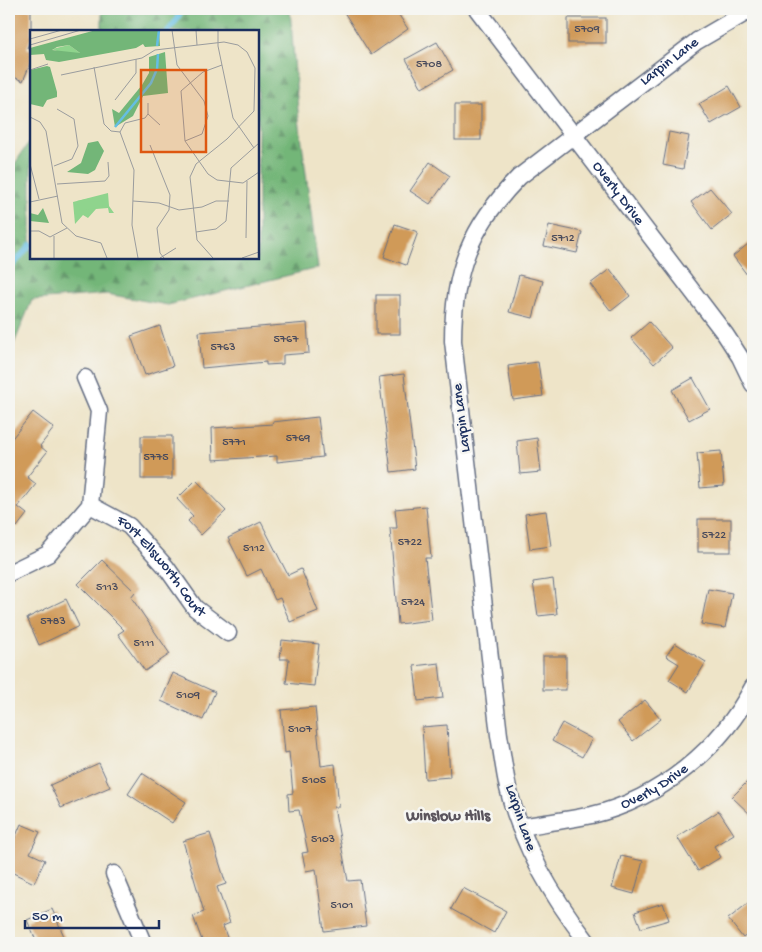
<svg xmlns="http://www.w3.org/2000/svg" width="762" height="952" font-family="'Gochi Hand',sans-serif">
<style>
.forest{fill:url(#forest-firs);stroke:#47726b}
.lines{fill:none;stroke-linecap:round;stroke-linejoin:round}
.stream{stroke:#65bee3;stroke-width:5.5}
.building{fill:#d09a58}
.street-casing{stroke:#656e83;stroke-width:19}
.street{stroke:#fff;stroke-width:16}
.labels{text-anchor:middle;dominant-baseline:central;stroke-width:5;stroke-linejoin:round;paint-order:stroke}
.number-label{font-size:12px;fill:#484a5c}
.street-label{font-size:15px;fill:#1b2f5e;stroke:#f6f6f2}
.neighbourhood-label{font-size:16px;font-weight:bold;fill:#5a545c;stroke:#f6f6f2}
.inset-river{fill:none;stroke:#65bee3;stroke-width:2.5}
.inset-road{fill:none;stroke:#9a9c9e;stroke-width:1}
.view{fill:#de5710;fill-opacity:0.15;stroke:#de5710;stroke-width:2.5}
.inset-edge{fill:none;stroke:#1b2f5e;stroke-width:2.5}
</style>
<defs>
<pattern id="forest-firs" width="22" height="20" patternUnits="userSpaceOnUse" patternTransform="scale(1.25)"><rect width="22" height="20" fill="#73b678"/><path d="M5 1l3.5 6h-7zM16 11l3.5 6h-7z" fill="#5e9466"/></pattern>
</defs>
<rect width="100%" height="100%" fill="#f6f6f2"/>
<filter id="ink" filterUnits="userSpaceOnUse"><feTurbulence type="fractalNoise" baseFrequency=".02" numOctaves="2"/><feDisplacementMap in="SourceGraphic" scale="10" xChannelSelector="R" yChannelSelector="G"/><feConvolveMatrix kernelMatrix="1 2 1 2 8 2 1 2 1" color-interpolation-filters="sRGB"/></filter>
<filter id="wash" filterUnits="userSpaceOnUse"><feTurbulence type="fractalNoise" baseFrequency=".0096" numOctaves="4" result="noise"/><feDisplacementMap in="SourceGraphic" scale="20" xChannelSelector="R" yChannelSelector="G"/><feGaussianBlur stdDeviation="1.12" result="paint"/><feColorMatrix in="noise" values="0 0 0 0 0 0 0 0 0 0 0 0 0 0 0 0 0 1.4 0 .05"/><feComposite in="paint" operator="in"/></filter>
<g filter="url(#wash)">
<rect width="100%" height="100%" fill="#eee4c8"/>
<path class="forest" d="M102,9H290L298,111L318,268L168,305L107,294L32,300L9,356V173L31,139V258H258V31H102Z"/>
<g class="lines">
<g class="stream">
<path d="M168,31L176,21L182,9"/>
<path d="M9,270L31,244"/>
</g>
</g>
<g id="blocks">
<g class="building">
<path d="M9,9H31V38L27,48L31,50V62L23,81L9,75Z"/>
<path d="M342,9H395L408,29L371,55Z"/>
<rect x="568" y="18" width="38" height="25"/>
<path d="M437,42L453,70L422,88L406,59Z"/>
<path d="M729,86L741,107L711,124L699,104Z"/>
<rect x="455" y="105" width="26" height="35"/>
<path d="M669,132L689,136L683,169L663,165Z"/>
<path d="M430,162L450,176L430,204L410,191Z"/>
<path d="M710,188L732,214L712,230L691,202Z"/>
<path d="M395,224L418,232L406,265L384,257Z"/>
<path d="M549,225L582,232L577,253L544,246Z"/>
<path d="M753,240V283L733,256Z"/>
<path d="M610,269L630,296L611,311L590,284Z"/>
<path d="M519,275L543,281L533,318L509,312Z"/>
<rect x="376" y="295" width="24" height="39"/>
<path d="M649,322L672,348L654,364L631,338Z"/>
<path d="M307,323L309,353L283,355V364L266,365V362L202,368L199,332Z"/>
<path d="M160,326L173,366L145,375L131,336Z"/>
<path d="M538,362L543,396L513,400L508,366Z"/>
<path d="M404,374L415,469L391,472L379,377Z"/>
<path d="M693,378L710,409L689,420L672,390Z"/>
<path d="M33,412L54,428L40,446L47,452L27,477L36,484L18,507L27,514L17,527L9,521V442Z"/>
<path d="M318,417L323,457L277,462V456L213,460L212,428L273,424L272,422Z"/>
<rect x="141" y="436" width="31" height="43"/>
<path d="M537,438L541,472L520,474L517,441Z"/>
<path d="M721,451L724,486L700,488L697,453Z"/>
<path d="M196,480L226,511L201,535L188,521L193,516L177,499Z"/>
<path d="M426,506L431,558H425L432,620L398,624L390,528H397L395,509Z"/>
<path d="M546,511L551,546L530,549L525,514Z"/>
<rect x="698" y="519" width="33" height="33"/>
<path d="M261,522L288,575L301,569L318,611L290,622L280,598L275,600L261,569L247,576L228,538Z"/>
<path d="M102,560L135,592L131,597L170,654L145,671L118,634L124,630L78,584Z"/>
<path d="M553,579L557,614L538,616L533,582Z"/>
<path d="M708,589L732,593L725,628L701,624Z"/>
<path d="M66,599L79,626L39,645L27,618Z"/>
<path d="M282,640L319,644L314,686L286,683L289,659H280Z"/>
<path d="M675,643L706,662L688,692L669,680L679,664L666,656Z"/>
<rect x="543" y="656" width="23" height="34"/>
<path d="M439,663L443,698L418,701L414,666Z"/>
<path d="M173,673L215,692L203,720L161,701Z"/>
<path d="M645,700L661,719L633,741L618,722Z"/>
<path d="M315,707L321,766L335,764L339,807H334L348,881L360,880L366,926L324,931L316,869L306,871L302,853L308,852L299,810L289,811L288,794L293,793L289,752L285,753L281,710Z"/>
<path d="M562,723L592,739L582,757L552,741Z"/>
<path d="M447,725L450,777L425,779L422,727Z"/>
<path d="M99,763L110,787L61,808L50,785Z"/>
<path d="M142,773L186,802L172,823L128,794Z"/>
<path d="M753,776V817L732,797Z"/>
<path d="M719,811L734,834L714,846L721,857L698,871L677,837Z"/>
<path d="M21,824L40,832L30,853L45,860L34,883L9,871V852Z"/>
<path d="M210,833L226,884L217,887L230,923L223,926L229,943H203L193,916L204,912L183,841Z"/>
<path d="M621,856L643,861L634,894L612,888Z"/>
<path d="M463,888L506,911L494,933L451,909Z"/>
<path d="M753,899V930L743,938L728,919Z"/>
<path d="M663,903L669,920L641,928L635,912Z"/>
<path d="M52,909L67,943H37L27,920Z"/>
</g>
</g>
</g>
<g filter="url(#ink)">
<use href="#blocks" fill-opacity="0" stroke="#656e83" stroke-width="1"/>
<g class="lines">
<defs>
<g id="street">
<path id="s1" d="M477,9L725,334L740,357L753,384"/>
<path id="s2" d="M90,505L129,526L166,567L195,608L228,633"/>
<path d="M9,573L48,554L90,505L99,411L85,378"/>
<path id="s3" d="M520,827C544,823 568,820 592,815C660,799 721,748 753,687"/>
<path d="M114,874L143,943"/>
<path id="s4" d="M588,943C552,896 522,846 508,788C504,770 502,752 499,735L453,341C453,271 470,227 519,177L697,41L752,9"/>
</g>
</defs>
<use href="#street" class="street-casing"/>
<use href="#street" class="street"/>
</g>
</g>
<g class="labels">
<g class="number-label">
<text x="587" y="30">5709</text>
<text x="429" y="65">5708</text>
<text x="563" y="239">5712</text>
<text x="286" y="340">5767</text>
<text x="223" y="348">5763</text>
<text x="298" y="439">5769</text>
<text x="234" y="443">5771</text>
<text x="156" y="458">5775</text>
<text x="714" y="536">5722</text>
<text x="410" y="543">5722</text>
<text x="254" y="549">5112</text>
<text x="107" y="588">5113</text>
<text x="413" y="603">5724</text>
<text x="53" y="622">5783</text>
<text x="144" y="644">5111</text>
<text x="188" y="696">5109</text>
<text x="300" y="730">5107</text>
<text x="314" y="781">5105</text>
<text x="323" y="840">5103</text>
<text x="342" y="906">5101</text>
</g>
<g class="street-label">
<text stroke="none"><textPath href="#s4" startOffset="998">Larpin Lane</textPath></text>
<text stroke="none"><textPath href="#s1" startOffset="232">Overly Drive</textPath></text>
<text transform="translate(462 418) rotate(-97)">Larpin Lane</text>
<text stroke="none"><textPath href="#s2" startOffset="96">Fort Ellsworth Court</textPath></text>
<text stroke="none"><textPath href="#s3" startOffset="142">Overly Drive</textPath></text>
<text transform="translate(520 818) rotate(71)">Larpin Lane</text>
</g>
<g class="neighbourhood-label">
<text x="448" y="817">Winslow Hills</text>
</g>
</g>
<g transform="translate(30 30)">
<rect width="229" height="229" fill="#eee4c8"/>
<path d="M39,15L50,23H32L22,19ZM78,163L79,176L84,183H79L78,178L66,179L58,188L53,185L45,194L43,172Z" fill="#8fd48d"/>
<path d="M66,0H129L130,16L115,17L113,14L106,18L29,32L16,30L14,24L0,25V18ZM39,15L50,23L22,20L27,17ZM135,22L138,63L113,66L103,86L85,97L82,79L89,83L112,55L119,43V27ZM17,36L20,37L27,62V67L17,70L13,77L0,74V40ZM68,111L74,121L65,140L58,144L37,142L51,133L58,113ZM13,178L19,193L0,191V183L8,185Z" fill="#73b678" fill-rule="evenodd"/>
<path d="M71,166L73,176L50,181L47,171Z" fill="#8fd48d"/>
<path class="inset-river" d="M127,16L129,0M85,97L121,53L127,39L128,24"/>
<path class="inset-road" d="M142,0L147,35L174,71L178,86L172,104L155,111M166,0L167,15M188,0V16L203,88L224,118M0,9L32,0M0,15L51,0M192,35L173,42L151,61L155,111L178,144L187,150L213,153L229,142M64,37L74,94L81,101L90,102M0,40L18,34M31,45L112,28L125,20L194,12L208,15L217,22L225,38L224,81L197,109L166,134L160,147L167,210L183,228M85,70L106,43V29M118,84L130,95M0,87L10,92L16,101L32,193L46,206L71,213L77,228M120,115L140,165L139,180L127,198L130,223L134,228M0,134L9,169M24,136L42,129L48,116L44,89L27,79M27,154L75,151L79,146L78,132M103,171L129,173L149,180L172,177L186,171H199M0,172L28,166M0,201H9L20,207L37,198M166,202L186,199L196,191L201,138L229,113M24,206V228M216,208L217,151M108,228L102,195L104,140L90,102L95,93L115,88L118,84V73M130,228L146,218M212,228L229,222"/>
<path class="view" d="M111,40H176V122H111Z"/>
<rect width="229" height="229" class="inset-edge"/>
</g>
<rect width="762" height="952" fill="none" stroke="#f6f6f2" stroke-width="30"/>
<path d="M25 920v8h134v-8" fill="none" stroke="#1b2f5e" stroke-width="2.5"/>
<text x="32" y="920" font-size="15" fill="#1b2f5e" stroke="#f6f6f2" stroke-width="4" paint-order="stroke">50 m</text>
</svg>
